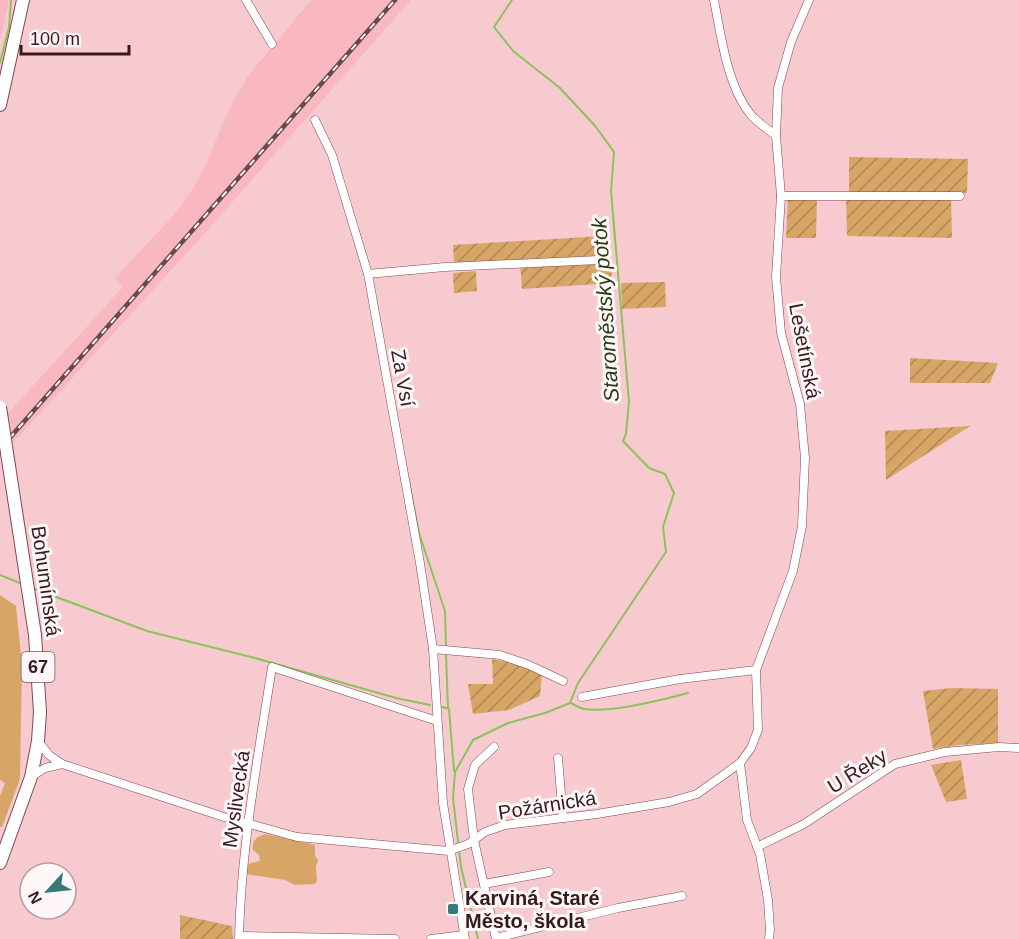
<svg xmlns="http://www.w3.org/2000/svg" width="1019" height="939" font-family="Arial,sans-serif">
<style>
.built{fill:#f9b8bf}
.green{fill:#d7a667}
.garden{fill:url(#garden-furrows)}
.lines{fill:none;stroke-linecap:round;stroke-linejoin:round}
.stream{stroke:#8cc25b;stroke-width:2}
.street-casing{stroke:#84464f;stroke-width:9}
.primary-casing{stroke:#84464f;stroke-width:14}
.street{stroke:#fff;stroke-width:8}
.primary{stroke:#fff;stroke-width:12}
.rail-casing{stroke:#68494c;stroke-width:4.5}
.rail{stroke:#fef6f7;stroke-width:2;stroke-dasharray:7;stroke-linecap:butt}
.primary-bridge-casing{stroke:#84464f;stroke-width:14;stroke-linecap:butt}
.primary-bridge{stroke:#fff;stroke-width:12}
.poi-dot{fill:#327b78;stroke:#fef6f7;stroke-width:2}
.labels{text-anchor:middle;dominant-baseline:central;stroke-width:6;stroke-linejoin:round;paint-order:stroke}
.shield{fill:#fef6f7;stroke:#715d5f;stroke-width:1.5}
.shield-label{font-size:18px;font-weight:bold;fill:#351b1e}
.street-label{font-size:20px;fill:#351b1e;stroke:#fef6f7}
.poi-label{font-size:20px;font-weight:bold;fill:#351b1e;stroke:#fef6f7;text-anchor:start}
.water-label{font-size:21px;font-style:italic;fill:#273c13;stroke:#fef6f7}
</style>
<defs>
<pattern id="garden-furrows" width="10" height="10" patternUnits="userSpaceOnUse" patternTransform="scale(1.5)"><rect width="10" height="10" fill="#d7a667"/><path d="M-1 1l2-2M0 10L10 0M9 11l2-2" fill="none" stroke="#af8654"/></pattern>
</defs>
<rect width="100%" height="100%" fill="#f7cacf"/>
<g class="built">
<path d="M0,0H9L0,41Z"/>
<path d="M311,0H411L197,242L0,457V422L123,287L115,278L172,217L192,190L204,168L231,105L248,76Z"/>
</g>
<g class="green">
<path d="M0,595L16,606L22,665L20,779L2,827H0V796L5,783L0,780Z"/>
<path d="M265,834L315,845V856L318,860L316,867L317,881L315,884L295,885L285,880L245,874L248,864L260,861L259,855L253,850C252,840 256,837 265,834Z"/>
</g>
<g class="garden">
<path d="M849,157L968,159L967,193H849Z"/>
<path d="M788,198H817L816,238H786Z"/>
<path d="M846,198H951L952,238L847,236Z"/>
<path d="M603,236L605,262H611L612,283L522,289L520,262L454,265L453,245Z"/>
<path d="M476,271L477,291L454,293L453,273Z"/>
<path d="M665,282L666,307L622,309L621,283Z"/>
<path d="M910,358L998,363L990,383H910Z"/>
<path d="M970,426L886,480L885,431Z"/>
<path d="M492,659L526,665L542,674L540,696L509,710L473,714L468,684H493Z"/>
<path d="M952,688L998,689V743L959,745L933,749L923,691Z"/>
<path d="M961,760L967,799L946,802L931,765Z"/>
<path d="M180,915L232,926L233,939H180Z"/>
</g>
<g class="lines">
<g class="stream">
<path d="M0,63L9,27L11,0"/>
<path d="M408,476L419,533L445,611L446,646"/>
<path d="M0,575L22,584"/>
<path d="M35,589L147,631L255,658L396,698L430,705"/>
<path d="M446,654L448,708"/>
<path d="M571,703C575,705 579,708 584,709C609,713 662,700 688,693"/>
<path d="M442,707L449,709L454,771"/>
<path d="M478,939L461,867L453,798L455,772L473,740L508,723L545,713L570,703L578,683L666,552L663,527L674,493L665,474L649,468L623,441L626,434L629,402L611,191L614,152L596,127L560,88L513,51L494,27L512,0"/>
</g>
<defs>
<g id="street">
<path d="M246,0L272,44"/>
<path d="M714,0C721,35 727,86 751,115C758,123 768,129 776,136"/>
<path d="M315,120L332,155L368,274L420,563L433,649L443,803L465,939"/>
<path d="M781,196H960"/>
<path d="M368,274L445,267L599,260"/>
<path d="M433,649L500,655L529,665L563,681"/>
<path d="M582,697L680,679L756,670"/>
<path d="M38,741L49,755L62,764"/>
<path d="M494,747L475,765L468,789L474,840L496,939"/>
<path d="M558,758L563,818"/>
<path d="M740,763L747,820L760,854L768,900L770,930L769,939"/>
<path d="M31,777L45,768L62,764L224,817L297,837L449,851L468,844L485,832L505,825L597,814L669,802L697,794L740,763L751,748L758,730L756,670L793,571L802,526L805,458L800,404L781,333L776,277L781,196L776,136L778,88L791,42L809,0"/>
<path d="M757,847L804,824L895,764L945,752L999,747L1019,748"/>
<path d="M484,884L549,872"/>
<path d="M240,936L395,939"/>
<path d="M496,938L618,908L682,896"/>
<path d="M239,939C241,848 258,757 272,667L437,721"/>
<path d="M431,939L464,935"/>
</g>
<g id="primary">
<path d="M0,105L23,0"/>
<path d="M0,863L31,777L38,741L40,712L35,635L9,466"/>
</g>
</defs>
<use href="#street" class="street-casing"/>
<use href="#primary" class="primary-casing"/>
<use href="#street" class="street"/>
<use href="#primary" class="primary"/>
<defs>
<path id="rail" d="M0,449L395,0"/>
</defs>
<use href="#rail" class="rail-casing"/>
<use href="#rail" class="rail"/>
<defs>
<path id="primary-bridge" d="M0,407L9,466"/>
</defs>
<use href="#primary-bridge" class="primary-bridge-casing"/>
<use href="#primary-bridge" class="primary-bridge"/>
</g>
<rect class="poi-dot" x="447" y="903" width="12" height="12" rx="3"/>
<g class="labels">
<rect class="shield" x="21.5" y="652" width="33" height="30" rx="4.5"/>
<g class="shield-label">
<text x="38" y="667">67</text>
</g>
<g class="street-label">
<text transform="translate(805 351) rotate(79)">Lešetínská</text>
<text transform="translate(403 378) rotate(80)">Za Vsí</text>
<text transform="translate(46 581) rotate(82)">Bohumínská</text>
<text transform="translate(857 771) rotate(-32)">U Řeky</text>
<text transform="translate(236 799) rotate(-82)">Myslivecká</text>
<text transform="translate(547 805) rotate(-9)">Požárnická</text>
</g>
<g class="poi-label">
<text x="465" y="898">Karviná, Staré<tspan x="465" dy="23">Město, škola</tspan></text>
</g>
<g class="water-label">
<text transform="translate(605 310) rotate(-94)">Staroměstský potok</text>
</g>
</g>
<g transform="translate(48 891) rotate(243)"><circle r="28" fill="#fef6f7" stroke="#ae9ea0" stroke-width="1.5"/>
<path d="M0-4.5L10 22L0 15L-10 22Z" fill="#327b78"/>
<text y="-9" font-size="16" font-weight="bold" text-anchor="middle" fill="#351b1e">N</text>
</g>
<path d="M21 45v9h108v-9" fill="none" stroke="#351b1e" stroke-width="3"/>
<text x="30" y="45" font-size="18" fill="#351b1e" stroke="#fef6f7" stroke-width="4.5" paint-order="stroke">100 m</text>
</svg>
